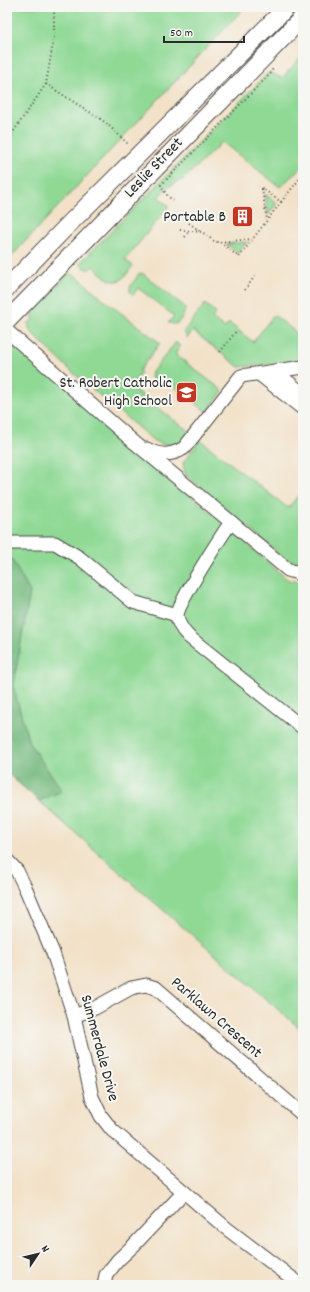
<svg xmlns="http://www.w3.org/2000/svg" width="310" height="1292" font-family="Dekko,sans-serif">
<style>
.green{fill:#8fd995;stroke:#5d8260}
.forest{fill:#73b97e;stroke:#4f7254}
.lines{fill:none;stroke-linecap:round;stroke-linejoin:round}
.minor-casing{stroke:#494642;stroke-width:15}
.major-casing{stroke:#494642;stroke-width:19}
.path{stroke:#494642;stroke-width:2;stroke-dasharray:1 3;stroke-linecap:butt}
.minor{stroke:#fff;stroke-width:13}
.major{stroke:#fff;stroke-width:17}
.labels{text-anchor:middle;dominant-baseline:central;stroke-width:4;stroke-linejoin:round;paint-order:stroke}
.street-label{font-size:16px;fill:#2b2b2b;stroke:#f6f6f2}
.poi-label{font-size:16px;fill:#2b2b2b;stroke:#f6f6f2;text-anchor:end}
</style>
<rect width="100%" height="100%" fill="#f6f6f2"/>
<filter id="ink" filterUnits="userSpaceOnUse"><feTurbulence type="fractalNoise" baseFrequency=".025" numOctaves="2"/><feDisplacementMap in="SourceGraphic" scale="8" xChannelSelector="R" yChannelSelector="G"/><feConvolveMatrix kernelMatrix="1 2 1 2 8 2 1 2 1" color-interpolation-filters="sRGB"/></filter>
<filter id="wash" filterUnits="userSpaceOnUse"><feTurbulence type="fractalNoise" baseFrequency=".012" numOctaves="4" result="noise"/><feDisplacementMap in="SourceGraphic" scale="16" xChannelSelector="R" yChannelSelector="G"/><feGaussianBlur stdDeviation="0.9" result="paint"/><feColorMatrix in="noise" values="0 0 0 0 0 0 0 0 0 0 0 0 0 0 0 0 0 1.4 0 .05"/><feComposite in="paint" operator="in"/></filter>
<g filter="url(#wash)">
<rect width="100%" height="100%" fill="#f2e1c7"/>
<g class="green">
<path d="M7,7H245L7,261Z"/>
<path d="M303,55V166L280,187L222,142L184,179L168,187L158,197L169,206L125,260L133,266C129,270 126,276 122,279C112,287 100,272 93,266L89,270L79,264L269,72L282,78Z"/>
<path d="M265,194L277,203L268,215Z"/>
<path d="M247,242L238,253L226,244Z"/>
<path d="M69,273L79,278L108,303L160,343L139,371L141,373L131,387L191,433L177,445L162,444L154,441L71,371L30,331L28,323L33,321V313Z"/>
<path d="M142,273L185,307C186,312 180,323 175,324C172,324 170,323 168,323L174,316L138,288L133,295L130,292V287L139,274Z"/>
<path d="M205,304L216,313L212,318L225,328L229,323L253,342L274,315L303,338V361L239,367L193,331L187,338L184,331Z"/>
<path d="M176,342L180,347L175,354L223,391L207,412L159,375L154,381L151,378L152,372Z"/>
<path d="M11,346L32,356L288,580L303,582V1031L148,897L39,801L62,790L29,743L13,686L30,592L7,551V349Z"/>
<path d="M200,440L288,508L303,490V507L299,511L303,514V560L297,562L284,558L185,474L183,463Z"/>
</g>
<path class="forest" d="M7,551L30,592L13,686L29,743L62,791L39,801L7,773Z"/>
</g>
<g filter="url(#ink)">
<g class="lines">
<defs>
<g id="minor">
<path d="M7,331L135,443L231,522C222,535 177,604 177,616C178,625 183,631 189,637L303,728"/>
<path d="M275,371L303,394"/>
<path d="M259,374L303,409"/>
<path d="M147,449C160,456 171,456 184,448L241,376L303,367"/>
<path d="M231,522L288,570L298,573L303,571"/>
<path d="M7,543H55L80,558L133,602L177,615"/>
<path d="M7,860L17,871L25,887L53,953L74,1016L92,1097L101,1116L112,1130L226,1228L301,1285"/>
<path d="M74,1016L95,1008L131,988L146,985L156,988L303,1115"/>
<path d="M104,1285L106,1275L118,1260L134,1245L184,1192"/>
</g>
<g id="major">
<path d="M7,288L70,223L287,7"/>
<path d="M7,321L303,17"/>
</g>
</defs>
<use href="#minor" class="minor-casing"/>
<use href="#major" class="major-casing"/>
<g class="path">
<path d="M46,84L105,122L129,145"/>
<path d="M7,141L46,84L54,38V7"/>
<path d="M262,189L267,220"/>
<path d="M173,201L166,194L161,185L271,73L273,68"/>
<path d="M281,202L301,177"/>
<path d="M189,223L201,232"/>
<path d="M180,230L202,232L215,242H220L239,257L281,202L259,186"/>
<path d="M185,237L189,231"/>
<path d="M220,242L252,239"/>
<path d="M245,290L255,276"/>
<path d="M220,352L237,330"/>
</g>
<use href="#minor" class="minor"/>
<use href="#major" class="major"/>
</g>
</g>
<defs>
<symbol id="building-square" viewBox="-11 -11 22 22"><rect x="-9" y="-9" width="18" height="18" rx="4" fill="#c8321e" stroke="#f6f6f2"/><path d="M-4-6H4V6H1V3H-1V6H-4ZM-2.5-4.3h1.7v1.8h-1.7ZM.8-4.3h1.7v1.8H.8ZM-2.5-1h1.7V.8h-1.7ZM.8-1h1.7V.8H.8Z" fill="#fff"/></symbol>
<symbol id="school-square" viewBox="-11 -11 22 22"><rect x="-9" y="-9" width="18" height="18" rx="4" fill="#c8321e" stroke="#f6f6f2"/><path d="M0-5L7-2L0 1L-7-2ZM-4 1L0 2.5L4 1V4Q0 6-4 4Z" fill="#fff"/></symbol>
</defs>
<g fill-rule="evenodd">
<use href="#building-square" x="230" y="204" width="25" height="25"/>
<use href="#school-square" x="174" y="380" width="25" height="25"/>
</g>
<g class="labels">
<g class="street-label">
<text transform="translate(154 168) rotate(-46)">Leslie Street</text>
<text transform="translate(216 1018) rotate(41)">Parklawn Crescent</text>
<text transform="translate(99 1048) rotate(75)">Summerdale Drive</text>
</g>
<g class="poi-label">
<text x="226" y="217">Portable B</text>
<text x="172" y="383">St. Robert Catholic<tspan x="172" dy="18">High School</tspan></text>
</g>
</g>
<rect width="310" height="1292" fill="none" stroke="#f6f6f2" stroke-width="24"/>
<g transform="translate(38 1254) rotate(55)" stroke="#f6f6f2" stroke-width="3" paint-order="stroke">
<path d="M0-3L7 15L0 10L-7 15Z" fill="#2b2b2b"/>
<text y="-6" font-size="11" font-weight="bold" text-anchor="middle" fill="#2b2b2b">N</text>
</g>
<path d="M164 36v6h80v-6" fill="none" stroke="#2b2b2b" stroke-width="2"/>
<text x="170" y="36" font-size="12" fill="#2b2b2b" stroke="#f6f6f2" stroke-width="3" paint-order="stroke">50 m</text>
</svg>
